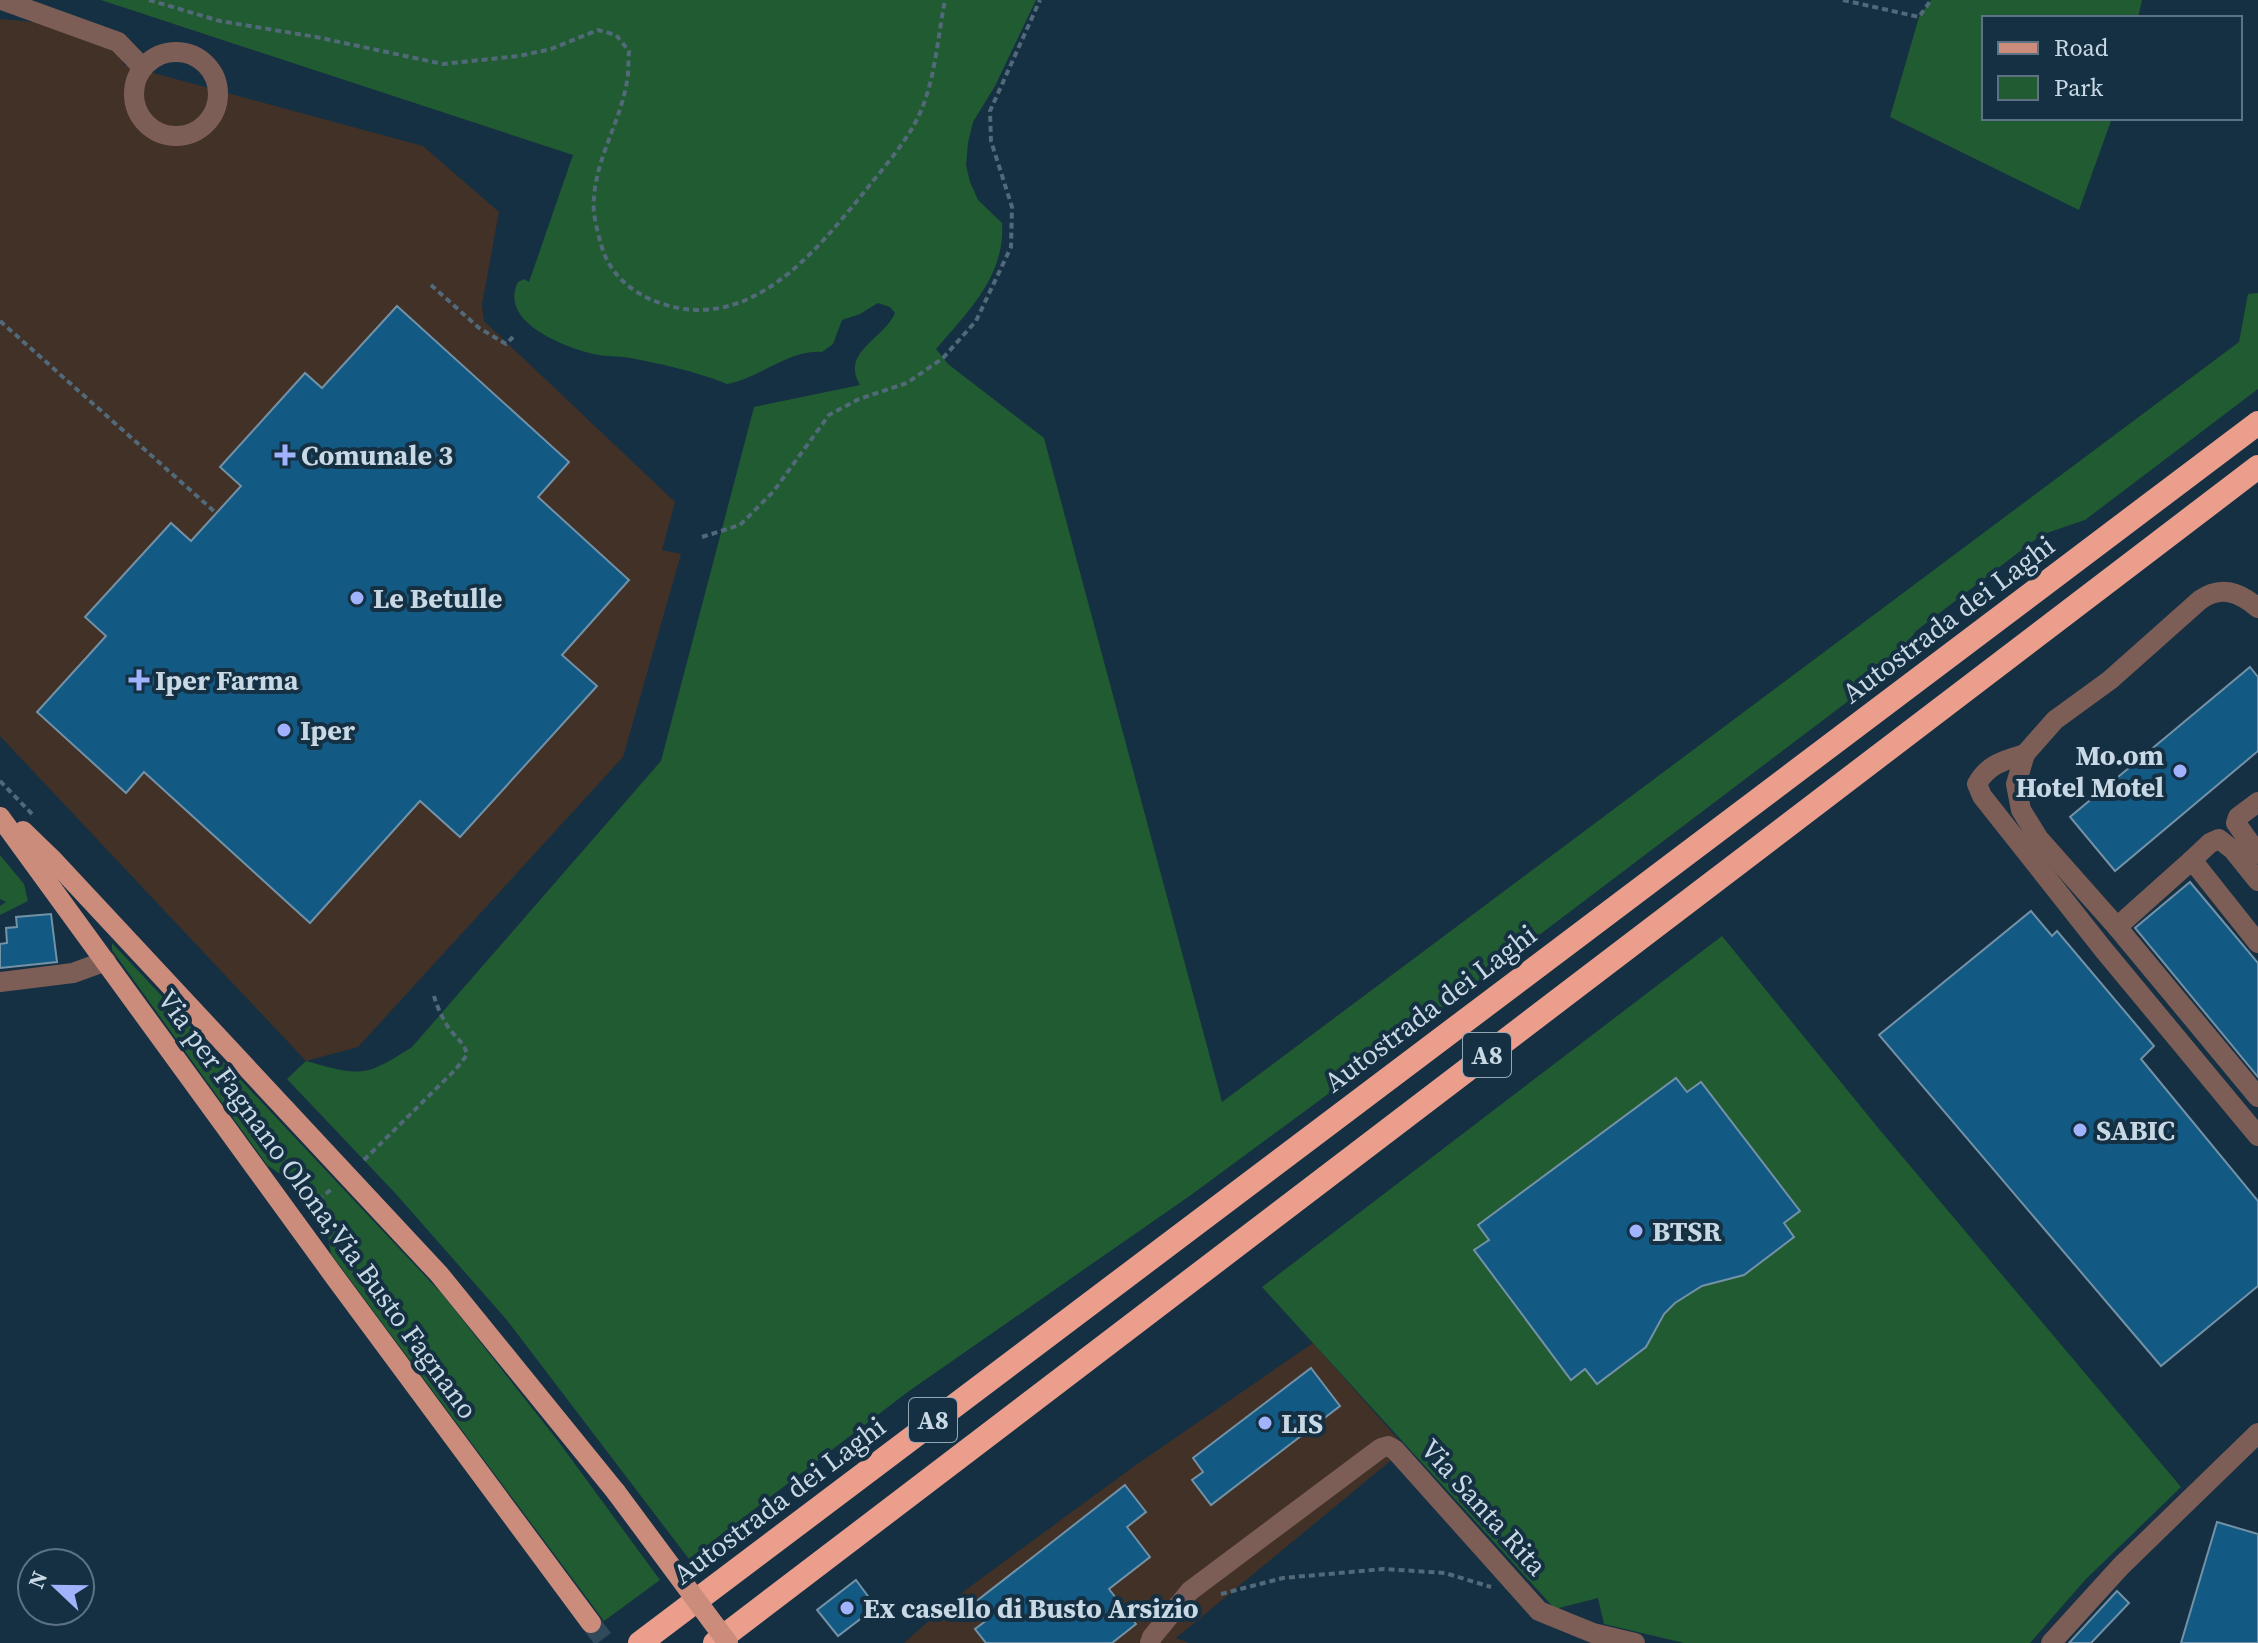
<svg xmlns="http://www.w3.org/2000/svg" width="2258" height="1643" font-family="'Source Serif 4',serif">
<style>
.commercial{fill:#413126}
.green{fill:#215b31}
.building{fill:#125a83;stroke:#7391a7;stroke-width:2}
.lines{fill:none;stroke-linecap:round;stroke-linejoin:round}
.major-tunnel{stroke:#30495b;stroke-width:20;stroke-dasharray:20 10;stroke-linecap:butt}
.path{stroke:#516979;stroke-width:4;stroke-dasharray:6 4;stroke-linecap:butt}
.minor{stroke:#7d5e56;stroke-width:20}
.major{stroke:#cb8c7c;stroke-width:20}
.highway{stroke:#ea9e8b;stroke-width:24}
.major-bridge{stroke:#cb8c7c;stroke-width:20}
.poi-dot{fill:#a1b3fd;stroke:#153043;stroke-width:3}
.labels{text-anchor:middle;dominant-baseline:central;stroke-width:8;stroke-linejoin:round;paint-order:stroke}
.shield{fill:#153043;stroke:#92a6b4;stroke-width:2}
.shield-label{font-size:26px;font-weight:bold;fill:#c8d8e4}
.poi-label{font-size:28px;font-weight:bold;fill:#c8d8e4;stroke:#153043;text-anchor:start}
.street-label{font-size:28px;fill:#c8d8e4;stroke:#153043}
</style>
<rect width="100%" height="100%" fill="#153043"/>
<g class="commercial">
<path d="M0,19L34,22L116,49L124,65L423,146L499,212L482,304L484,321L675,502L662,550L681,554L623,757L358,1047L306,1061L0,736Z"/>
<path d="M1313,1343L1406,1448L1176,1638L1189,1643H904L956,1597L1133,1467Z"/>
</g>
<g class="green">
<path d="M101,0H1036L995,86L973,122L968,143L966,165L970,182L978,200L1002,223C1006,275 967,313 936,349L948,364L1044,438L1222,1102L2239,342L2248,294L2258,293V389L2085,520L2041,535L1916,631L1888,671L1354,1075L1191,1195L909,1391L689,1559L506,1319L396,1194L287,1079L306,1061C360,1076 364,1078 412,1047L661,761L754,407L860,385C840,352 884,339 895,313L890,307L878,303L860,314L842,320L833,344L822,352C789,349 759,379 727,384C695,371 658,363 624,357C614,356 603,356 593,354C564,347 498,322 518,282L524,279L529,282L573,155Z"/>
<path d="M1931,0H2142L2138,18H1984V118H2112L2079,210L1890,117L1919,17Z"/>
<path d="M0,855L24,884L28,901L0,915V906L6,902L0,899Z"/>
<path d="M1722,936L1879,1129L2181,1487L2085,1580L2030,1643H1684L1604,1624L1598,1598L1555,1609L1262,1287Z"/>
<path d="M112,943L443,1295L558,1441L660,1580L604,1621L331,1254L324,1211L318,1200L267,1165L112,950Z"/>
</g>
<g class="building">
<path d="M397,306L569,462L538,497L629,580L562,655L597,686L460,837L420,801L310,923L144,772L126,793L37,712L106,636L85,617L171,523L191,541L241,486L220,467L305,373L322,388Z"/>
<path d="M2250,667L2258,677V751L2115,871L2070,817Z"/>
<path d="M2190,882L2258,963V1077L2135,928Z"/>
<path d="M2031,911L2052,936L2057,931L2154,1046L2141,1059L2258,1201V1286L2161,1366L1879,1035Z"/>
<path d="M51,914L57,962L0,968V944L7,943L6,928L17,927L16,917Z"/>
<path d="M1676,1078L1687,1092L1701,1082L1800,1211L1784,1223L1794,1237L1744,1275L1702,1286L1675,1303L1664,1314L1646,1347L1597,1384L1585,1369L1571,1380L1474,1250L1489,1240L1478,1225Z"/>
<path d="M1311,1368L1340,1406L1211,1505L1192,1480L1203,1472L1193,1458Z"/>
<path d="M1125,1485L1146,1512L1127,1527L1150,1557L1109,1589L1136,1624L1112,1643H986L975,1629L987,1620L974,1603Z"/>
<path d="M2217,1522L2258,1534V1643H2181Z"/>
<path d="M856,1580L876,1607L838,1636L817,1610Z"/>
<path d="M2117,1591L2129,1603L2091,1643H2069Z"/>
</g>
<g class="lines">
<path class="major-tunnel" d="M591,1623L606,1643"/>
<g class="path">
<path d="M149,0L220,21L316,37L443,64L519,56L551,49L598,30L616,35L629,51C628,60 629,71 627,81C621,120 597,156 594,197C592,211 597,230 601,244C609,275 634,295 663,304C749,332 813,255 861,196C879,173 901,149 915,123C935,87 937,40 945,0"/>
<path d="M1843,0L1919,17L1931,0"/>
<path d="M431,285L479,328L506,344L513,337"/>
<path d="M0,321L216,513"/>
<path d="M702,537L740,525L773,492L829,415L859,399L907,383L943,358L976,321L1011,247L1012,207L991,141L990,111L1040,0"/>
<path d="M0,781L32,814"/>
<path d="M364,1160L456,1069L467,1055C465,1043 455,1037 448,1027C442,1017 437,1007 434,996"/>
<path d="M318,1200L333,1188"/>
<path d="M1221,1594L1283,1578L1384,1569L1445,1573L1491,1587"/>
</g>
<g class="minor">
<path d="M2,0L118,42L143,68"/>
<circle cx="176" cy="94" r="42"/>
<path d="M2258,608C2239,592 2221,585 2200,600L2110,680L2055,720L2025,754L2016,784L2021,810L2039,839L2117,927L2258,1097"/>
<path d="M2025,754C2005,760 1988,764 1977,784L1982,796L2103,949L2258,1136"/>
<path d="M2258,802L2238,817L2236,823L2258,854"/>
<path d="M2258,881L2233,850L2219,839L2210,843L2192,860L2258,943"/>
<path d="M2117,927L2192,860"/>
<path d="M0,982L73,973L106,961"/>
<path d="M1150,1643L1152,1637L1190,1591L1381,1448L1388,1446L1395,1450L1539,1611L1593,1633L1635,1643"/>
<path d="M2051,1643L2121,1566L2258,1433"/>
</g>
<g class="major">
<path d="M0,817L334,1276L591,1623"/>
<path d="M23,831L54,861L439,1274L616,1492"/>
</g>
<g class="highway">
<path d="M640,1643L2258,423"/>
<path d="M715,1643L2258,467"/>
</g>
<path class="major-bridge" d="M616,1492L728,1643"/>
</g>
<g class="poi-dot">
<path d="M281 443h8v8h8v8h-8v8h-8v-8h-8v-8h8z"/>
<circle cx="357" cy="598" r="8"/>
<path d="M135 668h8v8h8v8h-8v8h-8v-8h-8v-8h8z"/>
<circle cx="284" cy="730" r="8"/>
<circle cx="2180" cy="771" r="8"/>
<circle cx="2080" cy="1130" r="8"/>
<circle cx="1636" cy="1231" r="8"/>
<circle cx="1265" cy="1423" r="8"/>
<circle cx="847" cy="1608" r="8"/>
</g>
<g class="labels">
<g class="shield">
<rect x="1463" y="1033" width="48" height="44" rx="6"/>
<rect x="909" y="1398" width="48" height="44" rx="6"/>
</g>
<g class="shield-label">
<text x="1487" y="1055">A8</text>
<text x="933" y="1420">A8</text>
</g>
<g class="poi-label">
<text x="301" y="455">Comunale 3</text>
<text x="373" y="598">Le Betulle</text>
<text x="155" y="680">Iper Farma</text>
<text x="300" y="730">Iper</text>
<text x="2164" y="755" text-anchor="end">Mo.om<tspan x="2164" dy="32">Hotel Motel</tspan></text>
<text x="2096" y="1130">SABIC</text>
<text x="1652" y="1231">BTSR</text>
<text x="1281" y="1423">LIS</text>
<text x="863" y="1608">Ex casello di Busto Arsizio</text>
</g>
<g class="street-label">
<text transform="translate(1948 619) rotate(-37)">Autostrada dei Laghi</text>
<text transform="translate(1430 1008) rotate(-37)">Autostrada dei Laghi</text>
<text transform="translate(318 1204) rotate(54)">Via per Fagnano Olona;Via Busto Fagnano</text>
<text transform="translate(779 1500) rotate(-37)">Autostrada dei Laghi</text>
<text transform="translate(1484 1507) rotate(48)">Via Santa Rita</text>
</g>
</g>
<rect x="1982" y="16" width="260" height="104" fill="#153043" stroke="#5d7383" stroke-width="2"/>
<rect x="1998" y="42" width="40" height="12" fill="#cb8c7c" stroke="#5d7383" stroke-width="2"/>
<text x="2054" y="56" font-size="24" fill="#c8d8e4">Road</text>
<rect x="1998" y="76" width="40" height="24" fill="#215b31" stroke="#5d7383" stroke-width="2"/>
<text x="2054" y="96" font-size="24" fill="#c8d8e4">Park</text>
<g transform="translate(56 1587) rotate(292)"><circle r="38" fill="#153043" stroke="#5d7383" stroke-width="2"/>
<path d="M0-6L14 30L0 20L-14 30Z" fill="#a1b3fd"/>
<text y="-12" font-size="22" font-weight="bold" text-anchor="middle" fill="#c8d8e4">N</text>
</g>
</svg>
